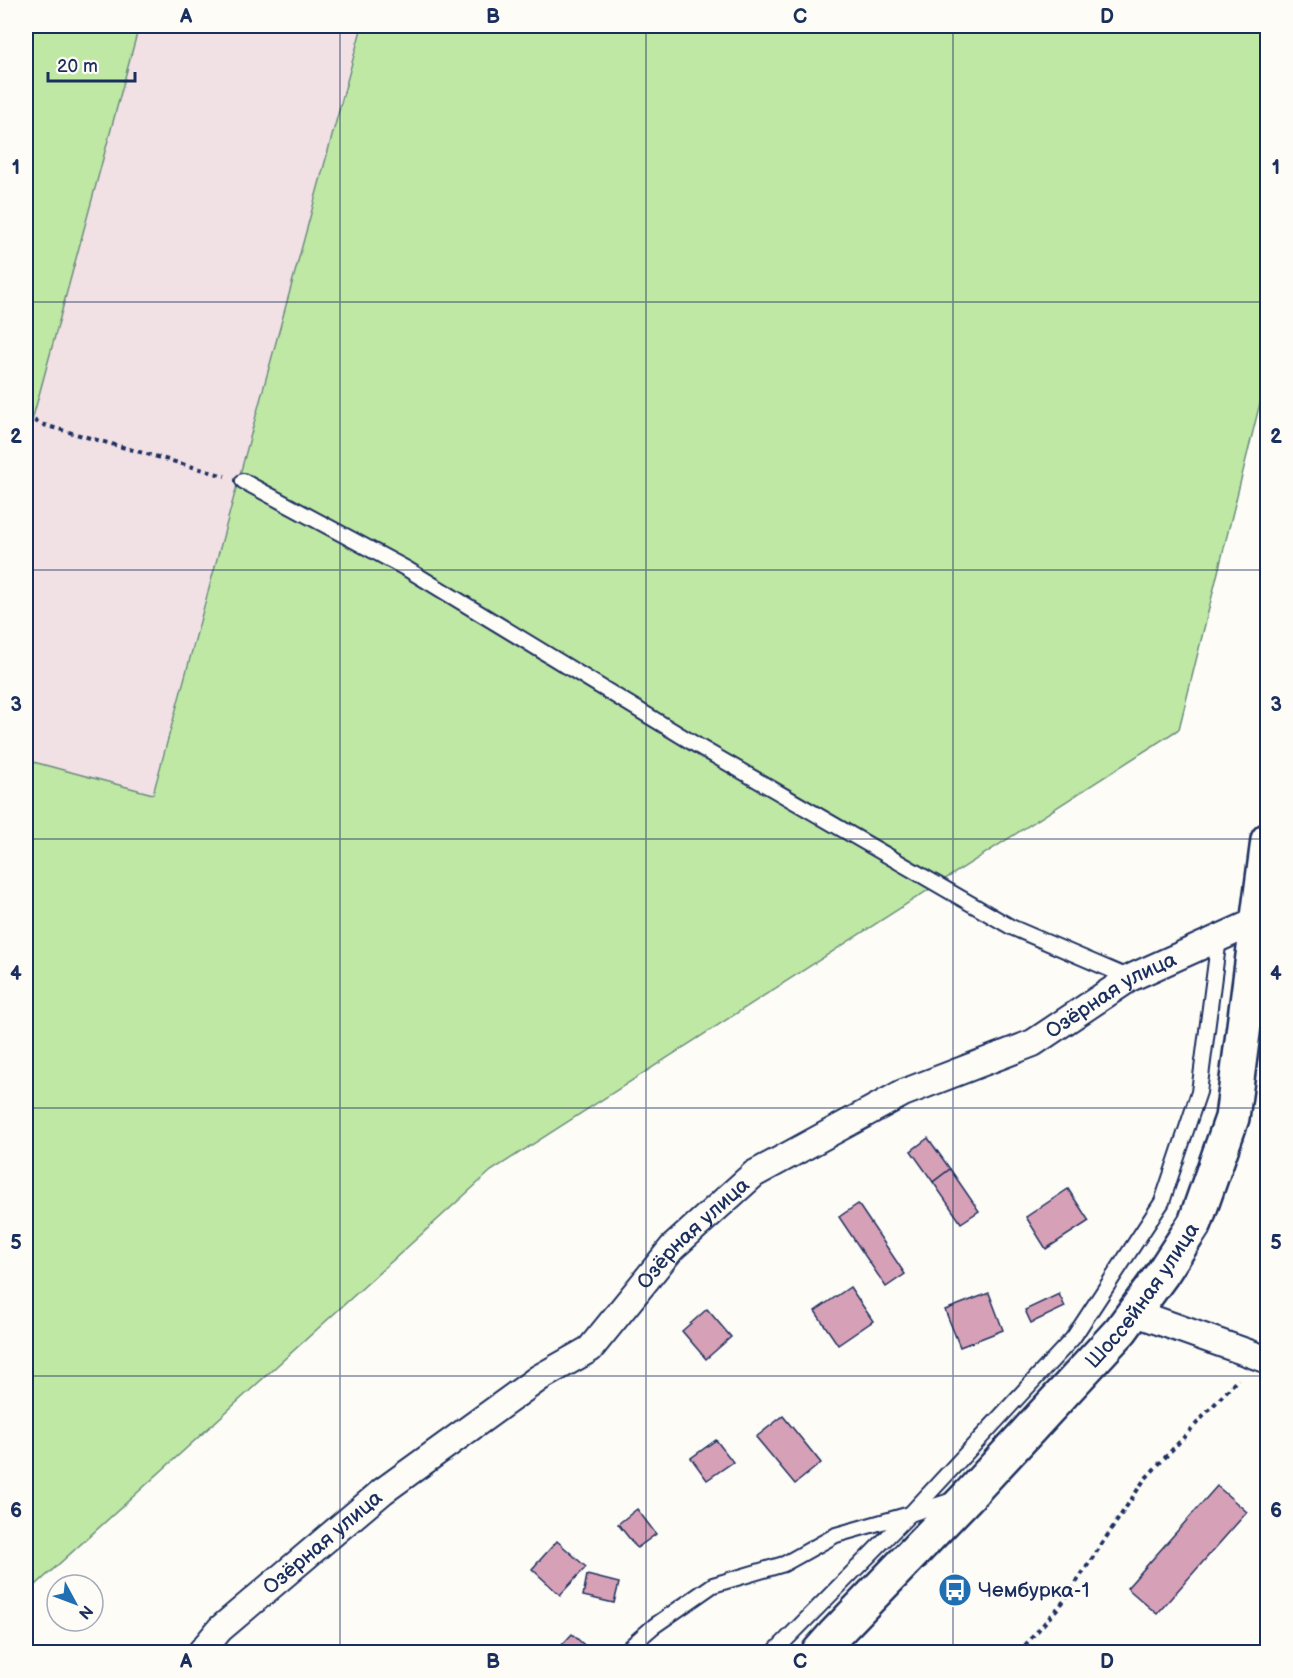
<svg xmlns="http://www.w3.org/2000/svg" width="1293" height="1678" font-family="'Balsamiq Sans',sans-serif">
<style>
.built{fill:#f1e0e4}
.green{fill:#bfe8a4;stroke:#6d8c81;stroke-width:1.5}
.building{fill:#d6a0b7;stroke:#1b2f5e;stroke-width:1.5}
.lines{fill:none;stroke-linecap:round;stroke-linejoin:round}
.service-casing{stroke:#1b2f5e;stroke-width:18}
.minor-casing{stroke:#1b2f5e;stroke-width:30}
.primary-casing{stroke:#1b2f5e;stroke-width:38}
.path{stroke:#1b2f5e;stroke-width:4;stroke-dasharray:4.5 4.5;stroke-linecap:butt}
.service{stroke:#fdfcf7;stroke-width:14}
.minor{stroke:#fdfcf7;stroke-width:26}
.primary{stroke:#fdfcf7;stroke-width:33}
.grid{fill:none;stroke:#1b2f5e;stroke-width:1.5;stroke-opacity:0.55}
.labels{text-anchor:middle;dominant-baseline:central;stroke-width:5;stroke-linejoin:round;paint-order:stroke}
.street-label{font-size:21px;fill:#1b2f5e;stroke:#fdfcf7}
.poi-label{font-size:21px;fill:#1b2f5e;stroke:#fdfcf7;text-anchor:start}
.neatline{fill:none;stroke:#1b2f5e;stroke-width:2}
.grid-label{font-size:20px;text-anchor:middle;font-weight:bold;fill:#1b2f5e}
</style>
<rect width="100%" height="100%" fill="#fdfcf7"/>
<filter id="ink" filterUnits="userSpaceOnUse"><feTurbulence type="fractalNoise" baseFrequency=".0167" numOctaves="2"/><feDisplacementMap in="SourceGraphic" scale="12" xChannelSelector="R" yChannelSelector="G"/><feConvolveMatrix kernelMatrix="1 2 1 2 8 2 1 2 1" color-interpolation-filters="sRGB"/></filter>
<g filter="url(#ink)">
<path class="built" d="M139,26H362L152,794L26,760V443Z"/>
<g class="green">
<path d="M26,26H139L26,443Z"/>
<path d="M362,26H1267V375L1179,729L491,1171L26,1594V760L153,794Z"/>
</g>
<g class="building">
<path d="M928,1138L950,1169L933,1182L911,1151Z"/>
<path d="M950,1169L979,1211L961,1223L933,1182Z"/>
<path d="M1068,1189L1089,1221L1046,1249L1026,1217Z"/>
<path d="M858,1204L905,1274L886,1287L839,1217Z"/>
<path d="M850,1287L873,1321L838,1345L815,1311Z"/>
<path d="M989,1293L1003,1330L960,1347L945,1310Z"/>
<path d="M1059,1294L1065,1307L1031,1323L1025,1310Z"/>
<path d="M707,1309L731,1337L706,1359L682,1331Z"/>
<path d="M783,1416L821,1463L795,1484L756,1437Z"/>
<path d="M716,1440L733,1462L707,1480L691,1458Z"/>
<path d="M1217,1486L1247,1512L1157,1614L1127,1588Z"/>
<path d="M637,1509L656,1534L637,1548L618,1524Z"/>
<path d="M557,1541L586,1567L560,1595L532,1569Z"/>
<path d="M587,1575L619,1583L614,1603L583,1596Z"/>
<path d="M572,1634L592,1652H565L560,1647Z"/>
</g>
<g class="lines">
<defs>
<g id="service">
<path d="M243,481L407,569L698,746L1011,927L1130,978"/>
<path d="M624,1652L654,1626L713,1585L784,1564L836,1535L910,1514L953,1500"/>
<path d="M774,1652L910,1514L1073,1338L1162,1202L1199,1092L1219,938"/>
</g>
<g id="minor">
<path d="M1133,1312L1268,1360"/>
<path id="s1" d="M201,1652L220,1629L383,1491L539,1378L590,1349L672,1248L754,1174L903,1093L1033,1043L1130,978L1257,921"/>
</g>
<g id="primary">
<path id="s2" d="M819,1652L834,1635L970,1494L1121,1330L1162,1274L1195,1223L1232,1118L1268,840"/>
</g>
</defs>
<use href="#service" class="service-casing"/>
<use href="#minor" class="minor-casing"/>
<use href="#primary" class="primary-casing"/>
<g class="path">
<path d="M26,417L44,425L225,476"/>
<path d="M1265,551L1268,540"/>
<path d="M1019,1652L1064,1601L1144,1480L1238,1379"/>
</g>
<use href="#service" class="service"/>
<use href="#minor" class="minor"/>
<use href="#primary" class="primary"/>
</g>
</g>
<path class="grid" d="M340,26V1652M646,26V1652M953,26V1652M26,302H1268M26,570H1268M26,839H1268M26,1108H1268M26,1376H1268"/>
<defs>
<symbol id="bus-disc" viewBox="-11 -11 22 22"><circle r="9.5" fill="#1f6fb2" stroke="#fdfcf7"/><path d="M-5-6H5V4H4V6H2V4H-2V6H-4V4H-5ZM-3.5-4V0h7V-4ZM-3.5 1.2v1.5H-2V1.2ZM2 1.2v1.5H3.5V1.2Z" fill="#fff"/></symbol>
</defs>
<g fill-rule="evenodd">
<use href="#bus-disc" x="936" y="1571" width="38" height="38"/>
</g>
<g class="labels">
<g class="street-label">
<text stroke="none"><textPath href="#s1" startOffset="1136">Озёрная улица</textPath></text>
<text stroke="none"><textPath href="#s1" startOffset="650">Озёрная улица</textPath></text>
<text stroke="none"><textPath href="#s2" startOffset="482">Шоссейная улица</textPath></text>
<text stroke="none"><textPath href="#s1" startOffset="164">Озёрная улица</textPath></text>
</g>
<g class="poi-label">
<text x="978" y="1590">Чембурка-1</text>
</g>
</g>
<rect width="1293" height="1678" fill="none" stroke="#fdfcf7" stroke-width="66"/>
<g transform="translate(75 1603) rotate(131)"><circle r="28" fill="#fdfcf7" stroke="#a3aaba" stroke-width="1.5"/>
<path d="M0-4.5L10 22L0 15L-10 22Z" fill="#1f6fb2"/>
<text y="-9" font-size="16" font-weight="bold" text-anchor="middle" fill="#1b2f5e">N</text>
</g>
<path d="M48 72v9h87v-9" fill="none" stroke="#1b2f5e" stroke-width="3"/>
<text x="57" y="72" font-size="18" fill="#1b2f5e" stroke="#fdfcf7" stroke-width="4.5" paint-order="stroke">20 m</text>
<rect x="33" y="33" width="1227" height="1612" class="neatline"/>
<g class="grid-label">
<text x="186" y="23">A</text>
<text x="493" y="23">B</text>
<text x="800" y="23">C</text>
<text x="1107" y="23">D</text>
<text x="16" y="174">1</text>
<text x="1276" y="174">1</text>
<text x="16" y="443">2</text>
<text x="1276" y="443">2</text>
<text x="16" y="711">3</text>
<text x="1276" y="711">3</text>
<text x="16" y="980">4</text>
<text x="1276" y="980">4</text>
<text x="16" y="1249">5</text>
<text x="1276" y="1249">5</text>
<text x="16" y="1517">6</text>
<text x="1276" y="1517">6</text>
<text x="186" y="1668">A</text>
<text x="493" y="1668">B</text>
<text x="800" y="1668">C</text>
<text x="1107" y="1668">D</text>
</g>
</svg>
